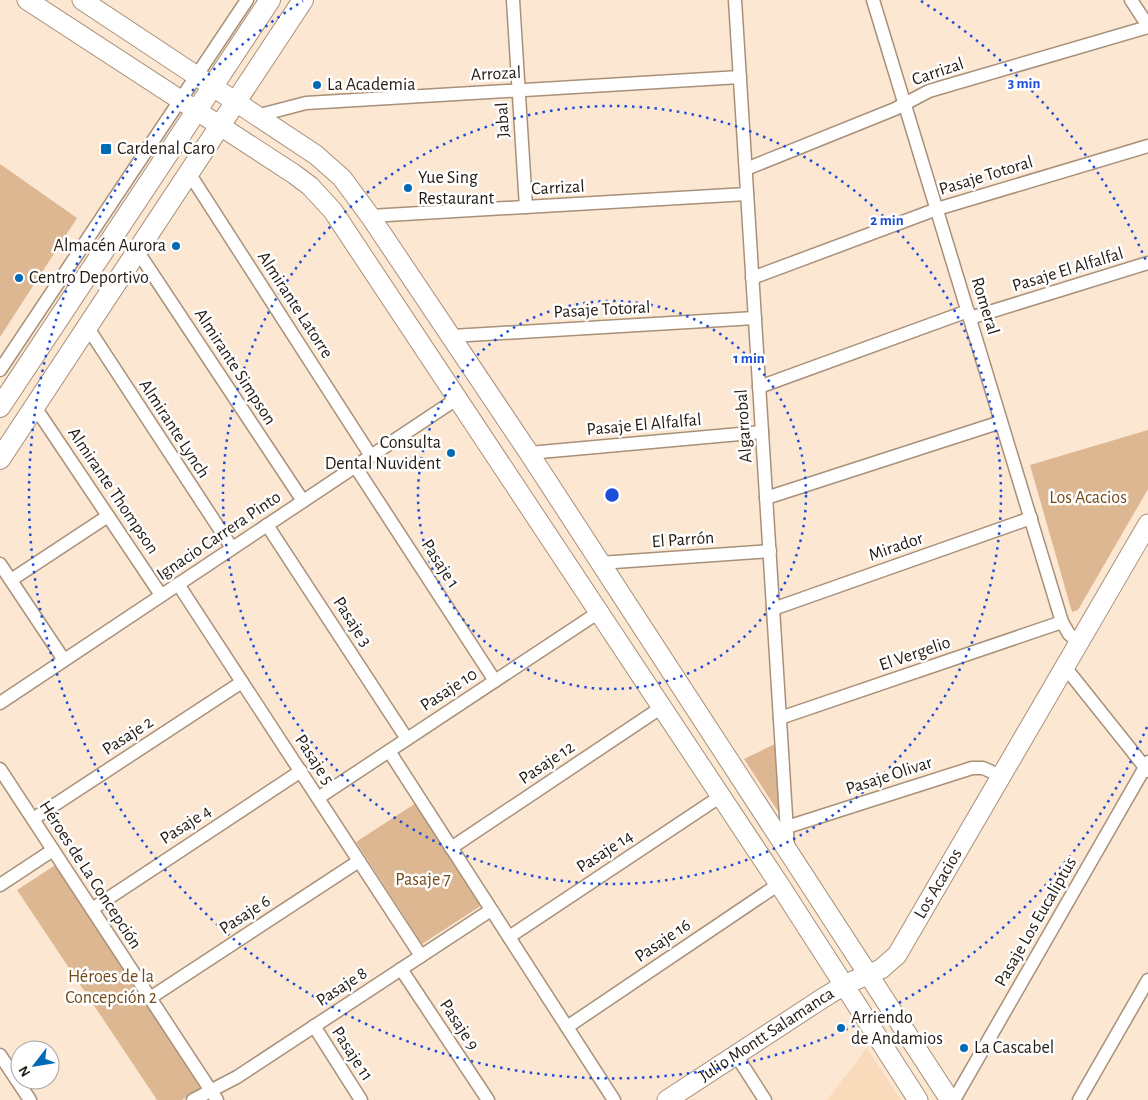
<svg xmlns="http://www.w3.org/2000/svg" width="1148" height="1100" font-family="'Alegreya Sans',sans-serif">
<style>
.built{fill:#f9dabb}
.green{fill:#dcb792}
.lines{fill:none;stroke-linecap:round;stroke-linejoin:round}
.street-casing{stroke:#a89079;stroke-width:15}
.secondary-casing{stroke:#a89079;stroke-width:21}
.primary-casing{stroke:#a89079;stroke-width:22}
.street{stroke:#fff;stroke-width:12}
.secondary{stroke:#fff;stroke-width:19}
.primary{stroke:#fff;stroke-width:20}
.ring{fill:none;stroke:#1d4ed8;stroke-width:2.5;stroke-dasharray:2.5 5}
.poi-dot{fill:#006ab6;stroke:#fff;stroke-width:2}
.labels{text-anchor:middle;dominant-baseline:central;stroke-width:5;stroke-linejoin:round;paint-order:stroke}
.street-label{font-size:18px;fill:#241b12;stroke:#fff}
.poi-label{font-size:18px;fill:#241b12;stroke:#fff;text-anchor:start}
.park-label{font-size:18px;fill:#744a19;stroke:#fff}
.centre{fill:#1d4ed8;stroke:#fff;stroke-width:2.5}
.ring-label{font-size:15px;text-anchor:middle;font-weight:bold;fill:#1d4ed8;stroke:#fff;stroke-width:5;stroke-linejoin:round;paint-order:stroke}
</style>
<rect width="100%" height="100%" fill="#fce7d3"/>
<path class="built" d="M867,1048L901,1100H827Z"/>
<g class="green">
<path d="M0,164L77,218L0,337Z"/>
<path d="M1148,430V489L1078,610L1072,612L1030,465Z"/>
<path d="M777,743L781,816L744,759Z"/>
<path d="M416,803L482,905L422,944L356,842Z"/>
<path d="M57,864L205,1085L182,1100H157L17,890Z"/>
</g>
<g class="lines">
<defs>
<g id="street">
<path d="M513,0L526,207"/>
<path d="M735,0L788,848"/>
<path d="M873,0L1062,622L1069,634L1079,643"/>
<path d="M1131,0L1148,26"/>
<path d="M256,116L306,103L740,77"/>
<path d="M746,169L895,109L929,91L1148,27"/>
<path d="M189,173L371,456"/>
<path d="M370,216L747,194"/>
<path d="M138,252L303,501"/>
<path d="M752,278L937,209L1148,146"/>
<path d="M970,318L1148,263"/>
<path d="M88,328L232,548"/>
<path d="M452,336L755,318"/>
<path d="M0,370L247,0"/>
<path d="M759,387L968,311"/>
<path d="M35,407L161,595"/>
<path d="M529,453L762,432"/>
<path d="M355,466L495,681"/>
<path d="M766,498L1001,422"/>
<path d="M267,525L407,739"/>
<path d="M600,563L770,551"/>
<path d="M0,564L64,660"/>
<path d="M11,580L108,516"/>
<path d="M178,584L421,956"/>
<path d="M773,609L1031,518"/>
<path d="M1065,667L1148,771"/>
<path d="M0,703L458,398"/>
<path d="M780,718L1062,622"/>
<path d="M389,751L614,1100"/>
<path d="M0,769L217,1100"/>
<path d="M318,798L599,612"/>
<path d="M33,819L242,682"/>
<path d="M787,827L972,768H983L1001,776"/>
<path d="M451,848L662,707"/>
<path d="M0,885L53,850"/>
<path d="M92,909L301,771"/>
<path d="M509,937L721,796"/>
<path d="M401,969L488,1100"/>
<path d="M150,998L359,861"/>
<path d="M314,1026L361,1100"/>
<path d="M567,1027L779,884"/>
<path d="M0,1055L30,1100"/>
<path d="M736,1055L765,1100"/>
<path d="M193,1100L237,1077L491,910"/>
<path d="M954,1100L1148,762"/>
<path d="M1079,1100L1148,980"/>
</g>
<g id="secondary">
<path d="M27,0L294,174L310,186L333,211L779,884L918,1100"/>
<path d="M82,0L316,155L342,178L370,216L529,453L950,1100"/>
<path id="s1" d="M667,1100L820,1000L844,985L881,969L897,955L1148,524"/>
</g>
<g id="primary">
<path d="M0,407L270,0"/>
<path d="M0,459L303,0"/>
</g>
</defs>
<use href="#street" class="street-casing"/>
<use href="#secondary" class="secondary-casing"/>
<use href="#primary" class="primary-casing"/>
<use href="#street" class="street"/>
<use href="#secondary" class="secondary"/>
<use href="#primary" class="primary"/>
</g>
<g class="ring">
<circle cx="612" cy="495" r="194"/>
<circle cx="612" cy="495" r="389"/>
<path d="M1147 727A583 583 0 1 1 303 1M921 1A583 583 0 0 1 1147 263"/>
</g>
<g class="poi-dot">
<circle cx="317" cy="85" r="5"/>
<rect x="100" y="143" width="12" height="12" rx="2.5"/>
<circle cx="408" cy="188" r="5"/>
<circle cx="176" cy="246" r="5"/>
<circle cx="19" cy="278" r="5"/>
<circle cx="451" cy="453" r="5"/>
<circle cx="841" cy="1028" r="5"/>
<circle cx="964" cy="1048" r="5"/>
</g>
<g class="labels">
<g class="street-label">
<text transform="translate(938 72) rotate(-19)">Carrizal</text>
<text transform="translate(496 74) rotate(-3)">Arrozal</text>
<text transform="translate(503 120) rotate(-93)">Jabal</text>
<text transform="translate(986 176) rotate(-17)">Pasaje Totoral</text>
<text transform="translate(558 188) rotate(-3)">Carrizal</text>
<text transform="translate(1068 270) rotate(-17)">Pasaje El Alfalfal</text>
<text transform="translate(295 305) rotate(57)">Almirante Latorre</text>
<text transform="translate(985 306) rotate(73)">Romeral</text>
<text transform="translate(602 310) rotate(-3)">Pasaje Totoral</text>
<text transform="translate(235 367) rotate(57)">Almirante Simpson</text>
<text transform="translate(644 425) rotate(-5)">Pasaje El Alfalfal</text>
<text transform="translate(744 426) rotate(-94)">Algarrobal</text>
<text transform="translate(174 429) rotate(57)">Almirante Lynch</text>
<text transform="translate(113 491) rotate(56)">Almirante Thompson</text>
<text transform="translate(219 536) rotate(-34)">Ignacio Carrera Pinto</text>
<text transform="translate(683 540) rotate(-4)">El Parrón</text>
<text transform="translate(896 547) rotate(-19)">Mirador</text>
<text transform="translate(440 564) rotate(57)">Pasaje 1</text>
<text transform="translate(352 622) rotate(57)">Pasaje 3</text>
<text transform="translate(915 654) rotate(-19)">El Vergelio</text>
<text transform="translate(449 690) rotate(-33)">Pasaje 10</text>
<text transform="translate(128 736) rotate(-33)">Pasaje 2</text>
<text transform="translate(314 760) rotate(57)">Pasaje 5</text>
<text transform="translate(547 763) rotate(-34)">Pasaje 12</text>
<text transform="translate(889 776) rotate(-18)">Pasaje Olivar</text>
<text transform="translate(186 825) rotate(-33)">Pasaje 4</text>
<text transform="translate(605 852) rotate(-33)">Pasaje 14</text>
<text transform="translate(90 875) rotate(57)">Héroes de La Concepción</text>
<text stroke="none"><textPath href="#s1" startOffset="355">Los Acacios</textPath></text>
<text transform="translate(245 915) rotate(-33)">Pasaje 6</text>
<text transform="translate(1036 922) rotate(-60)">Pasaje Los Eucaliptus</text>
<text transform="translate(663 941) rotate(-34)">Pasaje 16</text>
<text transform="translate(342 987) rotate(-33)">Pasaje 8</text>
<text transform="translate(459 1025) rotate(57)">Pasaje 9</text>
<text stroke="none"><textPath href="#s1" startOffset="119">Julio Montt Salamanca</textPath></text>
<text transform="translate(352 1054) rotate(57)">Pasaje 11</text>
</g>
<g class="poi-label">
<text x="327" y="85">La Academia</text>
<text x="117" y="149">Cardenal Caro</text>
<text x="418" y="178">Yue Sing<tspan x="418" dy="21">Restaurant</tspan></text>
<text x="166" y="246" text-anchor="end">Almacén Aurora</text>
<text x="29" y="278">Centro Deportivo</text>
<text x="441" y="443" text-anchor="end">Consulta<tspan x="441" dy="21">Dental Nuvident</tspan></text>
<text x="851" y="1018">Arriendo<tspan x="851" dy="21">de Andamios</tspan></text>
<text x="974" y="1048">La Cascabel</text>
</g>
<g class="park-label">
<text x="1088" y="498">Los Acacios</text>
<text x="423" y="880">Pasaje 7</text>
<text x="111" y="977">Héroes de la<tspan x="111" dy="21">Concepción 2</tspan></text>
</g>
</g>
<circle cx="612" cy="495" r="8" class="centre"/>
<g class="ring-label">
<text x="1024" y="88">3 min</text>
<text x="887" y="225">2 min</text>
<text x="749" y="363">1 min</text>
</g>
<g transform="translate(35 1065) rotate(239)"><circle r="24" fill="#ffffff" stroke="#a7a4a0"/>
<path d="M0-4L9 19L0 12L-9 19Z" fill="#006ab6"/>
<text y="-8" font-size="14" font-weight="bold" text-anchor="middle" fill="#241b12">N</text>
</g>
</svg>
